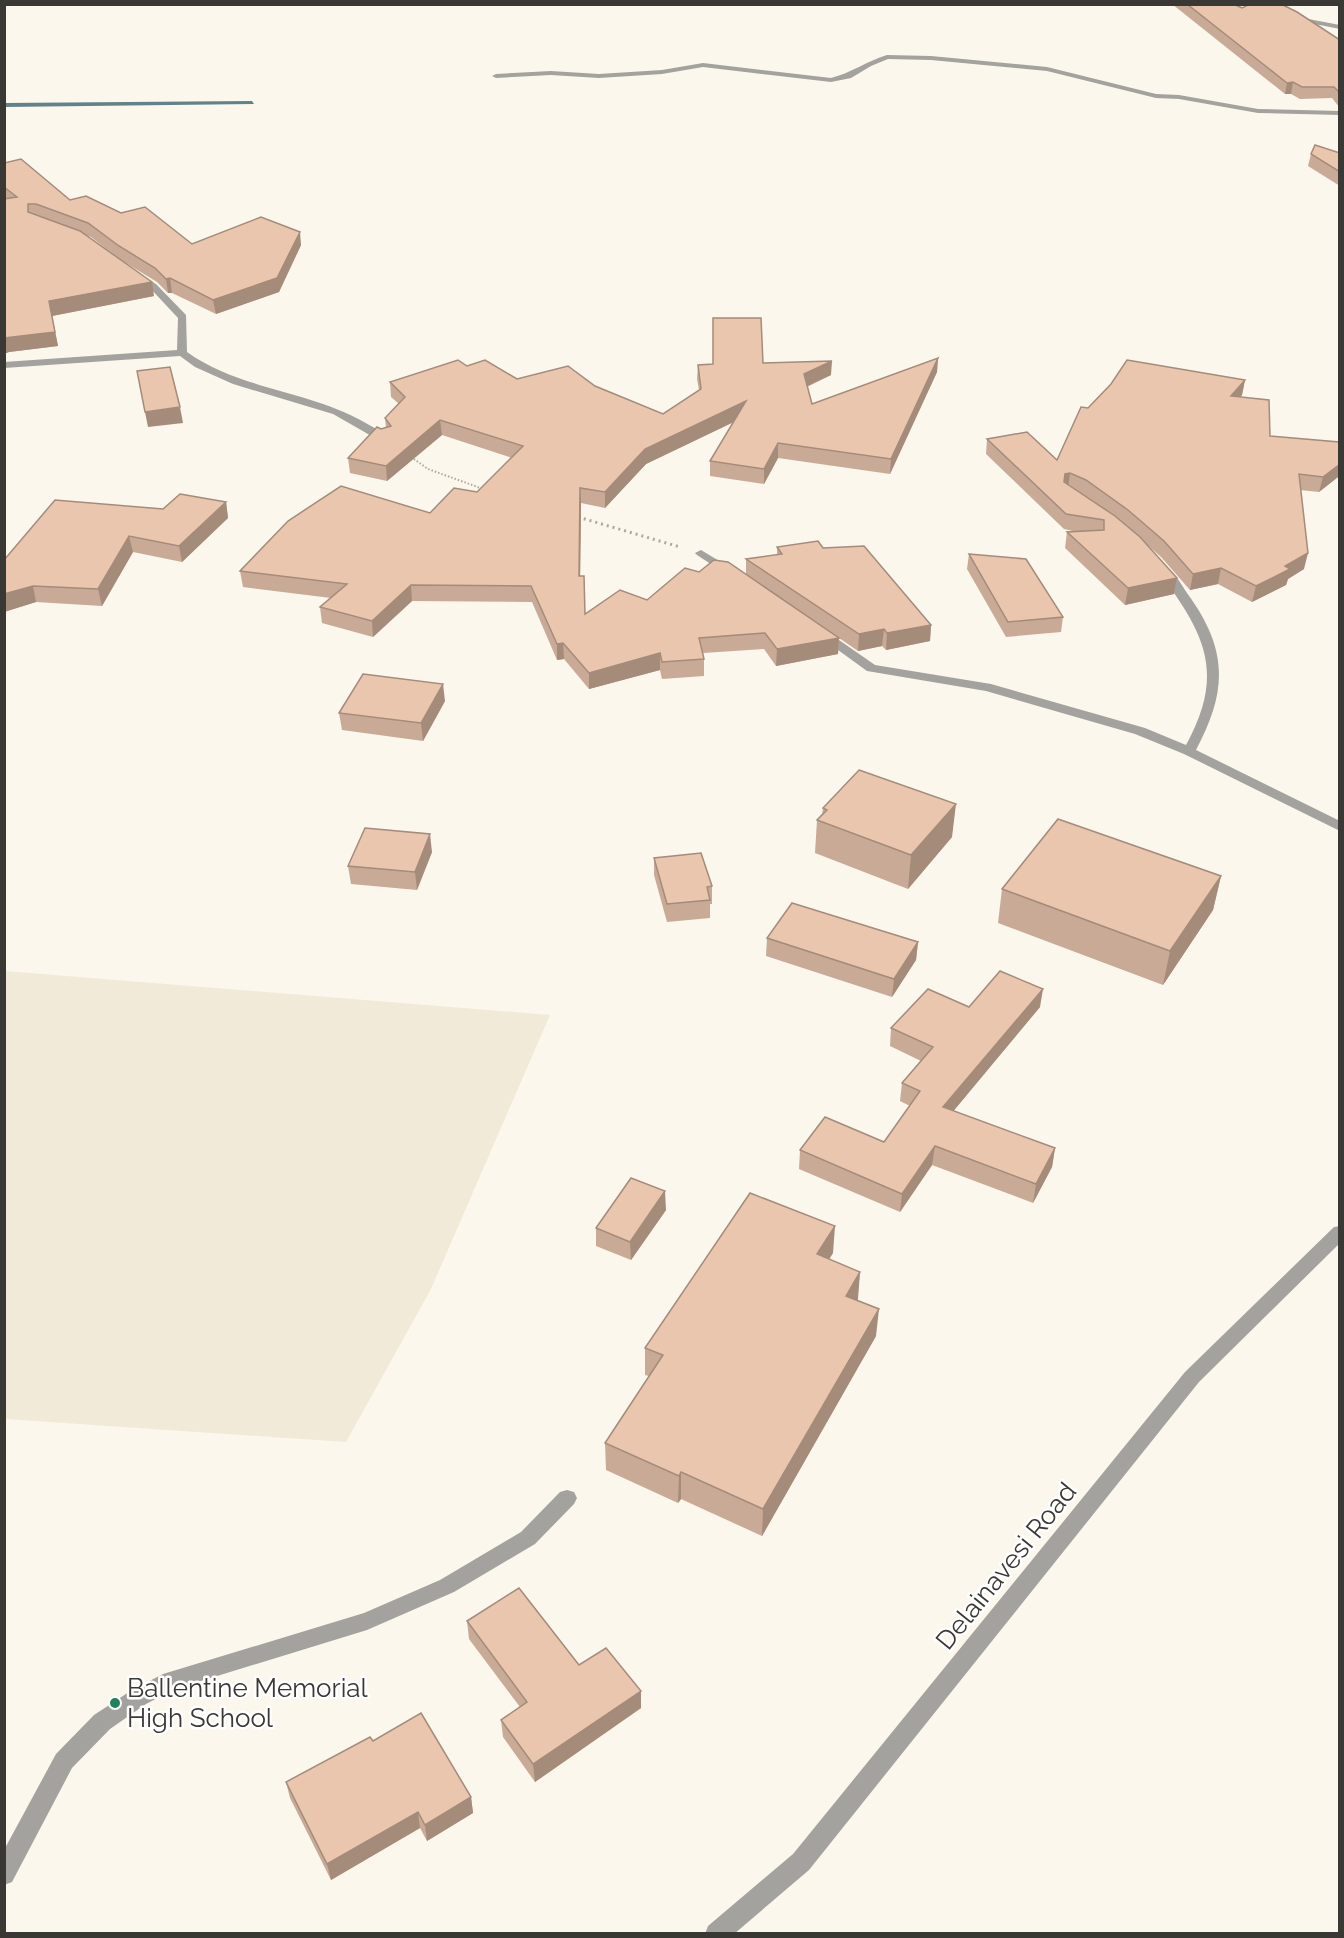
<svg xmlns="http://www.w3.org/2000/svg" width="1344" height="1938" font-family="Raleway,sans-serif">
<style>
.built{fill:#f2ead9}
.lines{fill:none;stroke-linecap:round;stroke-linejoin:round}
.stream{fill:#63818a;fill-rule:evenodd}
.path-far1{stroke:#aca8a1;stroke-width:2;stroke-dasharray:1.5 2;stroke-linecap:butt}
.path{stroke:#aca8a1;stroke-width:3;stroke-dasharray:2 4;stroke-linecap:butt}
.service{fill:#a3a29e;fill-rule:evenodd}
.minor{fill:#a3a29e;fill-rule:evenodd}
.wall{fill:#c9aa96}
.shaded-wall{fill:#a48b7a}
.building{fill:#eac6af;stroke:#a48b7a;stroke-width:1.5}
.poi-dot{fill:#1f825b;stroke:#fff;stroke-width:2}
.labels{text-anchor:middle;dominant-baseline:central;stroke-width:5;stroke-linejoin:round;paint-order:stroke}
.near-street-label{font-size:26px;fill:#3a3835;stroke:#fff}
.near-poi-label{font-size:26px;fill:#3a3835;stroke:#fff;text-anchor:start}
</style>
<rect width="100%" height="100%" fill="#fbf7ec"/>
<path class="built" d="M5,971L550,1015L431,1289L346,1442L5,1419Z"/>
<g class="lines">
<path class="stream" d="M252,101L254,104L4,107V103Z"/>
<path class="path-far1" d="M411,457L428,469L486,490"/>
<path class="path" d="M578,517L680,547"/>
<g class="service">
<path d="M887,55L931,56L1047,67L1156,94L1179,95L1258,109L1340,111V115L1258,113L1179,99L1156,98L1047,71L931,60L888,59L871,66L851,78L831,82L703,67L662,74L599,78L551,75L496,78L492,76L496,74L551,71L599,74L662,70L703,63L831,78C851,73 867,61 887,55Z"/>
<path d="M567,1490L574,1492L577,1498L574,1504L535,1544L454,1592L367,1630L175,1689L146,1704L110,1729L72,1768L12,1882L4,1885V1850L56,1754L94,1715L132,1690L163,1674L364,1613L440,1580L521,1532L560,1492Z"/>
</g>
<g class="minor">
<path d="M1262,4H1270L1303,18L1340,25V29L1289,19Z"/>
<path d="M137,274L156,284L186,315L187,352C240,390 308,390 364,422C373,427 384,433 391,440L382,442L333,414L233,384L195,367L180,356L4,368V362L177,350L178,318L150,288L134,279V275Z"/>
<path d="M701,550L734,570V574H726L697,555L695,553Z"/>
<path d="M1163,566C1173,569 1181,584 1187,593C1228,649 1228,690 1196,750L1340,821V831L1184,754L1135,734L986,691L867,671L816,634L822,630L826,631L875,665L991,684L1145,728L1186,745C1227,670 1203,632 1157,569Z"/>
<path d="M1340,1226V1243L1199,1382L809,1870L734,1934H705L708,1926L793,1854L1185,1372L1334,1227Z"/>
</g>
</g>
<g class="wall">
<path d="M1172,4H1233L1340,40V108L1332,98L1300,99L1291,94H1285Z"/>
<path d="M1340,153V186L1308,166L1311,154Z"/>
<path d="M4,163L70,200L121,213L192,244L301,245L279,292L216,314L172,293H168L157,282L121,260L91,237L85,235L154,296L52,316L58,346L9,352L4,354V199H6L4,197Z"/>
<path d="M938,358L937,372L890,474L778,458L764,484L710,476V461L734,422L646,464L605,508L581,503L580,576L585,614L647,600L699,572L746,574V559L777,555V547L823,548L931,625L930,641L886,650L882,646L858,651L839,638L838,654L776,666L764,649L703,653L704,659V676L662,679L660,670L589,689L564,659L557,660L532,602L412,601L373,637L322,623L320,607L331,598L243,587L240,571L430,513L477,492L512,458L442,435L387,481L350,473L348,458L381,429L386,428L385,418L399,404L391,397L390,382L467,366L517,379L595,386L663,414L699,390L697,379L698,365L763,363L831,375L807,387L812,404Z"/>
<path d="M1245,380L1242,395L1240,397L1270,436L1338,477L1319,492L1300,490L1304,569L1288,579L1286,585L1252,602L1218,584L1190,590L1161,557L1144,542L1177,578L1174,594L1125,605L1065,548L1067,532H1077L1064,529L986,454L987,439L1057,460L1088,408Z"/>
<path d="M226,502L228,518L182,562L133,552L102,606L36,602L4,612V560L163,509Z"/>
<path d="M969,554L1063,617L1061,632L1006,637L967,569Z"/>
<path d="M445,701L423,741L342,730L339,713Z"/>
<path d="M823,808L952,837L908,889L815,853L817,820L822,814Z"/>
<path d="M432,852L417,890L351,884L348,866Z"/>
<path d="M654,858L712,886V904H710V918L667,922L654,875Z"/>
<path d="M1221,876L1213,910L1163,985L998,923L1002,889Z"/>
<path d="M767,938L918,942L916,960L892,997L766,956Z"/>
<path d="M969,1007H1040L953,1111L1055,1148L1052,1167L1033,1203L932,1165L900,1212L799,1169L800,1150L884,1142L910,1106L900,1101L902,1083L921,1061L890,1046L891,1028Z"/>
<path d="M666,1210L631,1260L596,1246V1228Z"/>
<path d="M833,1253L829,1259L860,1272L857,1301L876,1336L762,1536L681,1499L678,1503L606,1470L605,1443L649,1376L645,1375V1348Z"/>
<path d="M467,1621L641,1691V1708L535,1782L503,1737L501,1720L520,1707L469,1639Z"/>
<path d="M373,1741L471,1797L473,1813L427,1841L420,1828L331,1880L290,1798L286,1782Z"/>
</g>
<g class="shaded-wall">
<path d="M1293,82L1291,94H1285L1287,83Z"/>
<path d="M300,232L301,245L279,292L216,314L213,300Z"/>
<path d="M170,278L172,293H168L166,279Z"/>
<path d="M152,282L154,296L52,316L58,346L9,352L4,354V338L49,301Z"/>
<path d="M938,358L937,372L890,474L891,459Z"/>
<path d="M832,361L831,375L803,388L804,374Z"/>
<path d="M1245,380L1242,395L1228,411L1231,396Z"/>
<path d="M746,401V416L646,464L605,508V492L645,449Z"/>
<path d="M180,407L183,423L148,427L145,412Z"/>
<path d="M440,420L442,435L387,481L386,466Z"/>
<path d="M778,443V458L764,484V469Z"/>
<path d="M1340,464V472L1338,477L1319,492L1323,477Z"/>
<path d="M1070,473L1068,489L1062,490L1065,474Z"/>
<path d="M580,488L581,503L580,592L579,576Z"/>
<path d="M226,502L228,518L182,562L179,546Z"/>
<path d="M129,536L133,552L102,606L98,589Z"/>
<path d="M1308,553L1304,569L1288,579L1286,585L1252,602L1256,586L1285,566Z"/>
<path d="M1221,568L1218,584L1190,590L1193,574Z"/>
<path d="M1177,578L1174,594L1125,605L1128,588Z"/>
<path d="M411,585L412,601L373,637L372,621Z"/>
<path d="M33,586L36,602L4,612V594Z"/>
<path d="M931,625L930,641L886,650L887,633Z"/>
<path d="M884,629L882,646L858,651L859,634Z"/>
<path d="M839,638L838,654L776,666L777,649Z"/>
<path d="M563,643L564,659L557,660V644Z"/>
<path d="M660,653V670L589,689V673Z"/>
<path d="M443,684L445,701L423,741L421,723Z"/>
<path d="M956,804L952,837L908,889L911,855Z"/>
<path d="M430,834L432,852L417,890L415,872Z"/>
<path d="M1221,876L1213,910L1163,985L1170,951Z"/>
<path d="M918,942L916,960L892,997L894,979Z"/>
<path d="M1043,989L1040,1007L941,1126L943,1107Z"/>
<path d="M935,1146L932,1165L900,1212L902,1194Z"/>
<path d="M1055,1148L1052,1167L1033,1203L1036,1184Z"/>
<path d="M665,1191L666,1210L631,1260L630,1242Z"/>
<path d="M835,1226L833,1253L815,1281L817,1254Z"/>
<path d="M860,1272L858,1299L844,1323L846,1296Z"/>
<path d="M879,1309L876,1336L762,1536L763,1509Z"/>
<path d="M681,1472V1499L678,1503L679,1476Z"/>
<path d="M641,1691V1708L535,1782L533,1764Z"/>
<path d="M471,1797L473,1813L427,1841L425,1825Z"/>
<path d="M418,1812L420,1828L331,1880L327,1864Z"/>
</g>
<g class="building">
<path d="M1187,4H1233L1242,8L1250,4H1281L1297,12L1340,40V93L1334,87H1302L1293,82L1287,83Z"/>
<path d="M1315,145L1340,153V172L1311,154Z"/>
<path d="M21,159L70,200L86,196L121,213L145,207L192,244L261,217L300,232L277,278L213,300L170,278L166,279L155,268L119,246L88,223L36,204H28V212L80,231L152,282L49,301L55,332L4,338V199L17,197L4,187V163Z"/>
<path d="M713,318H761L763,363L832,361L804,374L812,404L938,358L891,459L778,443L764,469L710,461L746,401L645,449L605,492L580,488L579,576H584L585,614L620,590L647,600L685,568L699,572L714,560L728,562L839,638L777,649L765,633L699,638L704,659L662,662L660,653L589,673L563,643L557,644L531,586L411,585L372,621L320,607L347,584L240,571L288,521L341,486L430,513L454,488L477,492L523,446L440,420L386,466L348,458L377,427L381,429L391,426L385,418L405,397L390,382L458,360L467,366L485,360L517,379L568,366L595,386L663,414L701,389L698,365L713,364Z"/>
<path d="M1127,360L1245,380L1231,396L1269,400L1270,436L1339,442L1340,464L1323,477L1299,474L1308,553L1285,566L1290,569L1256,586L1221,568L1193,574L1164,541L1128,510L1086,480L1070,473L1065,474L1064,482L1115,516L1140,537L1177,578L1128,588L1067,532L1104,530V520L1066,514L987,439L1027,432L1057,460L1081,407L1088,408L1111,384Z"/>
<path d="M170,367L180,407L145,412L137,371Z"/>
<path d="M180,494L226,502L179,546L129,536L98,589L33,586L4,594V560L55,500L163,509Z"/>
<path d="M818,541L823,548L864,546L931,625L887,633L884,629L859,634L746,559L782,554L777,547Z"/>
<path d="M969,554L1026,559L1063,617L1008,622Z"/>
<path d="M363,674L443,684L421,723L339,713Z"/>
<path d="M859,770L956,804L911,855L817,820L827,810L823,808Z"/>
<path d="M1058,819L1221,876L1170,951L1002,889Z"/>
<path d="M365,828L430,834L415,872L348,866Z"/>
<path d="M701,853L712,886L707,887L710,900L667,904L654,858Z"/>
<path d="M792,903L918,942L894,979L767,938Z"/>
<path d="M1000,971L1043,989L943,1107L1055,1148L1036,1184L935,1146L902,1194L800,1150L825,1117L884,1142L920,1091L902,1083L933,1047L891,1028L928,989L969,1007Z"/>
<path d="M631,1178L665,1191L630,1242L596,1228Z"/>
<path d="M750,1193L835,1226L817,1254L860,1272L846,1296L879,1309L763,1509L681,1472L679,1476L605,1443L663,1355L645,1348Z"/>
<path d="M519,1588L579,1665L606,1648L641,1691L533,1764L501,1720L527,1702L467,1621Z"/>
<path d="M421,1713L471,1797L425,1825L418,1812L327,1864L286,1782L370,1737L373,1741Z"/>
</g>
<circle class="poi-dot" cx="115" cy="1703" r="6"/>
<g class="labels">
<g class="near-street-label">
<text transform="translate(1006 1566) rotate(-51)">Delainavesi Road</text>
</g>
<g class="near-poi-label">
<text x="127" y="1688">Ballentine Memorial<tspan x="127" dy="30">High School</tspan></text>
</g>
</g>
<rect width="1344" height="1938" fill="none" stroke="#3a3835" stroke-width="12"/>
</svg>
